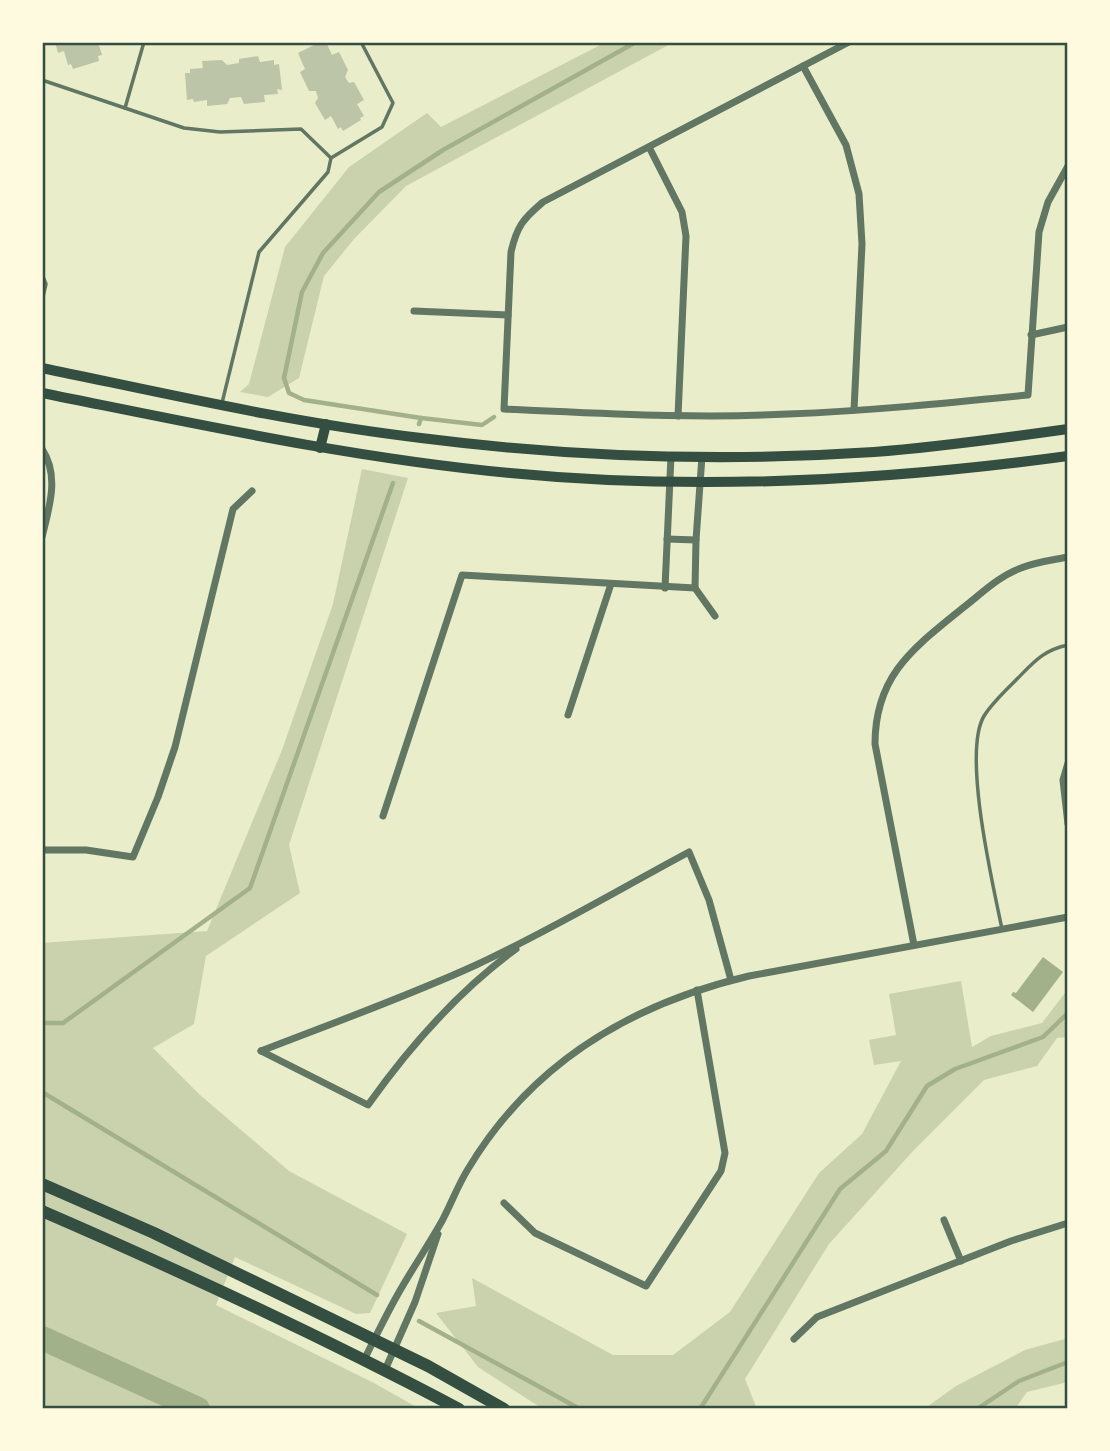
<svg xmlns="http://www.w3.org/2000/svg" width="1110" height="1451" font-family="Rubik,sans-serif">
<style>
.green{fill:#cad2ad}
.water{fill:#a3b18a}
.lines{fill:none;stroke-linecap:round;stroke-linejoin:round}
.stream{stroke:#a3b18a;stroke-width:4.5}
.river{stroke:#a3b18a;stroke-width:24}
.building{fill:#bcc5a7}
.service{stroke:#617663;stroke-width:3.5}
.minor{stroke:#617663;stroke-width:7}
.secondary{stroke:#344e41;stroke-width:10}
.primary{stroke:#344e41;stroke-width:12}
.neatline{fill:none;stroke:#344e41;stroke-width:2.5}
</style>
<rect width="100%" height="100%" fill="#e9edc9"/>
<g class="green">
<path d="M606,42H674L406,186L354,239L324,276L299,378L268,397L240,392L249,384L285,247L349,167L427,113L441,127Z"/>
<path d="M362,469L408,478L289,845L300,893L206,956L194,1024L153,1048L200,1095L289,1171L407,1234L370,1313L356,1314L235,1257L216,1305L374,1383L420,1409H49L42,1407V943L207,931L282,750L333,604Z"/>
<path d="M961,981L972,1047L991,1036L1042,1023L1068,989V1037L1057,1038L1037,1066L984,1080L913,1151L829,1244L745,1379L757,1409H543L478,1367L436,1313L476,1306L472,1278L613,1355H673L730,1312L819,1173L862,1134L901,1061L874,1065L869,1040L896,1035L889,994Z"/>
<path d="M1068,1338V1382L1027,1392L1015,1409H924L956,1386L1025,1350Z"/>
</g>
<path class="water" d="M1043,957L1063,972L1033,1012L1011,995L1013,992L1016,993Z"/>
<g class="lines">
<g class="stream">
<path d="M421,418L482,425L494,417"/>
<path d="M419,424L421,418L304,400L289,393L284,378L302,292L323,253L379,192L443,150L636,42"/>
<path d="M42,1023H63L250,888L393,483"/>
<path d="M42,1092L377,1295"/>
<path d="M419,1321L580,1409"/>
<path d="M700,1409L840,1189L886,1151L927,1086L955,1069L1043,1037L1068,1013"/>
<path d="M977,1409L1019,1381L1068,1362"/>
</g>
<path class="river" d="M42,1338L198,1409"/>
</g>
<g class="building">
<path d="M55,42H98L102,55L98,56L99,61L73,69L71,64L68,65L64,51L58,53Z"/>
<path d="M320,42H326L332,55L339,52L348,70L345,77L349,83L354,82L364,100L357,104L364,116L360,118L361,120L343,131L341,127L338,129L331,116L325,120L315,103L318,98L316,91H309L300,72L305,69L298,53Z"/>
<path d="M258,56L260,62L274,60V65L279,64L282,90L277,89L278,94L264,95L265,102L244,104L241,97L230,98L227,104L207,106V100L194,102L193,99L187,100L185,73H190V69L203,68L202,61L222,60L227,65L239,63V59Z"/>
</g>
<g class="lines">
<g class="service">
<path d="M42,80L184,128L220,132L301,129L331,158L328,172L259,252L222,403"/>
<path d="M125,108L144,42"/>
<path d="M331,158L382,127L393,103L361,42"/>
<path d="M42,274L46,284L42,301"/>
<path d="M1002,929C993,885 962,753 984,716C992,703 1005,691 1016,680C1033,663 1043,650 1068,645"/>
</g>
<g class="minor">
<path d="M849,42L543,202C523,219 517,226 511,252L504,409C598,413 693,419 788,414C868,411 948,403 1028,395L1039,232L1048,202L1068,166"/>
<path d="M803,66L846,145L859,194L862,244L854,410"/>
<path d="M649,147L682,212L686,236L678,416"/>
<path d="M414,311L508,315"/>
<path d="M1031,335L1068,327"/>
<path d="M42,449C60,476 49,508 42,537"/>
<path d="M667,539L696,540"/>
<path d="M665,588L671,456"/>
<path d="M695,588L696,540L702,456"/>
<path d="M568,715L611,584"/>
<path d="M1068,763L1063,780L1068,824"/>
<path d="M383,816L462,575L695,588L715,616"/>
<path d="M42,850H86L133,857L158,797L175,747L233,509L252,491"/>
<path d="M914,945L875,744C875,674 915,647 964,607C982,593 999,576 1021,568C1036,562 1053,560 1068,557"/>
<path d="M261,1051C333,1023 406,997 476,965C549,931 618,890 689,852L709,900L731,980"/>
<path d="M261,1051L368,1105C410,1046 457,992 516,949"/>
<path d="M504,1203L535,1233L646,1286L721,1171L725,1153L697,990"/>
<path d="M944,1220L961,1261"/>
<path d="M794,1339L817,1317L1011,1241L1068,1223"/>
<path d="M364,1360C375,1338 386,1315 398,1294C412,1269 428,1246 442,1221C451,1204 458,1185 468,1169C532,1062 631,1004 749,976L1068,917"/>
<path d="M385,1370L415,1302L438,1234"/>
</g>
<g class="secondary">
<path d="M42,368C168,394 293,423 421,438C570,457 724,462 874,452C939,447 1004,438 1068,429"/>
<path d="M42,393C197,424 352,458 510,473C695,491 884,481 1068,456"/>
<path d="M320,448L326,424"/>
</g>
<g class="primary">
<path d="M42,1184L154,1233L428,1366L504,1409"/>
<path d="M42,1211C183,1272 323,1337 459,1409"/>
</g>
</g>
<rect width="1110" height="1451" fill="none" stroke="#fefae0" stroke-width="88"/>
<rect x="44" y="44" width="1022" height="1363" class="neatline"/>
</svg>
